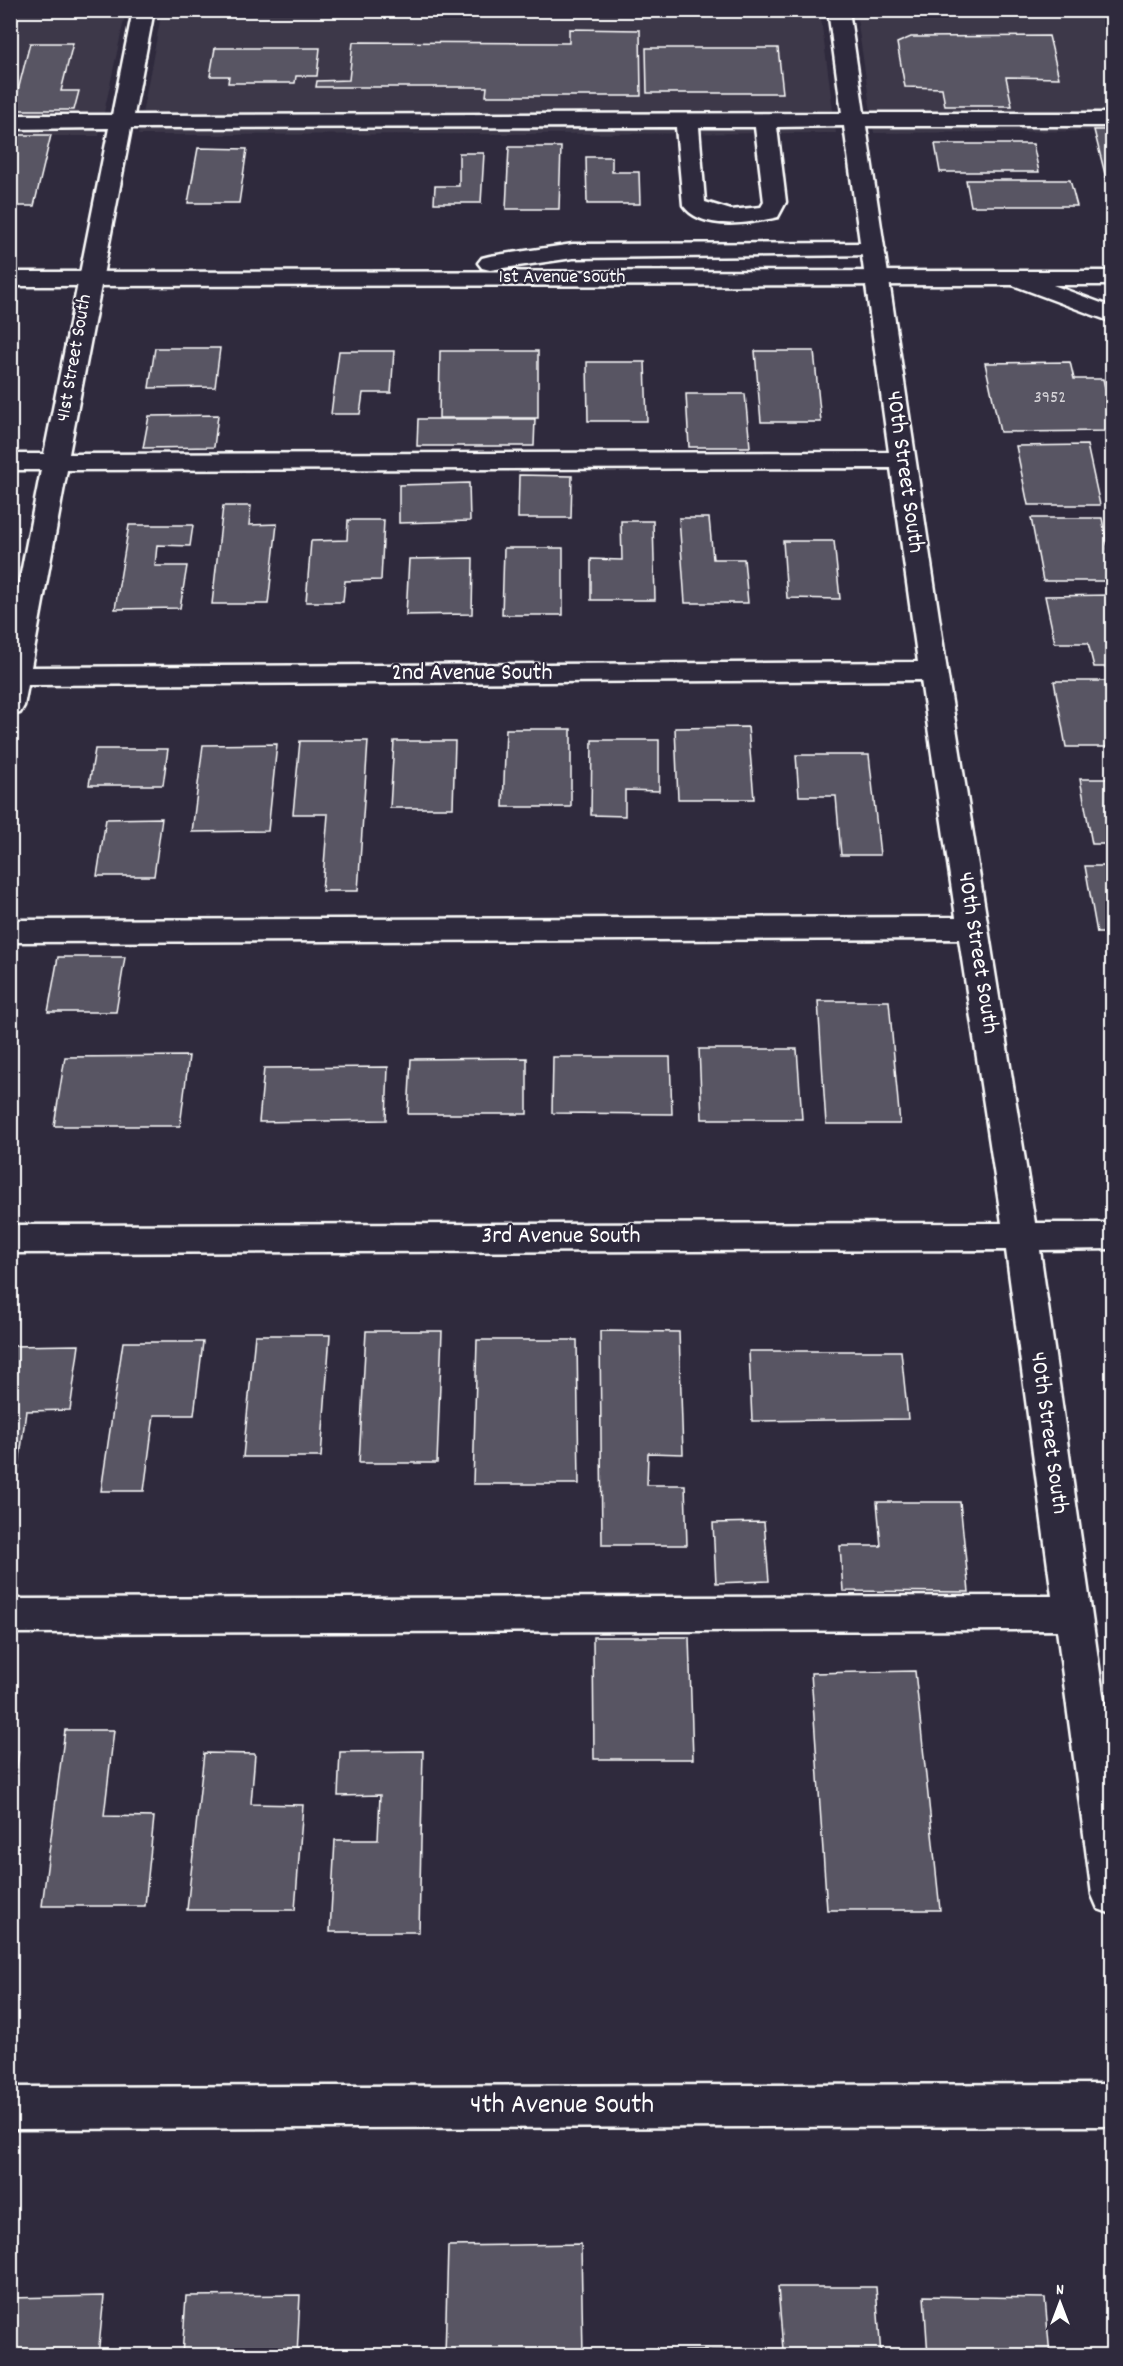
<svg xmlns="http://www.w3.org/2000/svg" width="1123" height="2366" font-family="Dekko,sans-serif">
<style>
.built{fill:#3c3749}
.building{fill:#595564;stroke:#fff;stroke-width:1.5}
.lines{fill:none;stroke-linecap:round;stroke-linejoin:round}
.minor-casing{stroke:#fff;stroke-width:5}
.major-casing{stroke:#fff;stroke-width:5}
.minor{fill:#2f2a3d;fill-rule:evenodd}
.major{fill:#2f2a3d;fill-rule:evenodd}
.labels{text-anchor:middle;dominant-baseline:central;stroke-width:4.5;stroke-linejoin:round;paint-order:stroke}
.far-number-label{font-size:18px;fill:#d6d4d8}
.far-street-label{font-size:20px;fill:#fff;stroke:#2f2a3d}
.street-label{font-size:24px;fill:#fff;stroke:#2f2a3d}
.near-street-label{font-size:28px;fill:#fff;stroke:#2f2a3d}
</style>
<rect width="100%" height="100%" fill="#2f2a3d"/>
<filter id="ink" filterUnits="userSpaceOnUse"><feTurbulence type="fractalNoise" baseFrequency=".0167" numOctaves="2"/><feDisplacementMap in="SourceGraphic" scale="12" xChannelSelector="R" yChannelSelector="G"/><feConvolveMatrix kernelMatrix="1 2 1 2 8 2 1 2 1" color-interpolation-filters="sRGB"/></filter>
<g filter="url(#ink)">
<g class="built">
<path d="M162,10L820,11L836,133L138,135Z"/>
<path d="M10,11H126L99,136H11Z"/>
<path d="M856,11H1112V131L874,133Z"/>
</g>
<g class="building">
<path d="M569,29L640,30L641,96H486L487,87H316L317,81L349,80L353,42L569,43Z"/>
<path d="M1049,36L1059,78L1006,77L1012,106H945L942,88L905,87L897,43L911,37Z"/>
<path d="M30,43H73L61,91H79L74,110H13Z"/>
<path d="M215,48H320L317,76H296L295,83H228L229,76H210Z"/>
<path d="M646,48H778L783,93H647Z"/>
<path d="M1094,130H1112V202Z"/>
<path d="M10,135H51L34,206H10Z"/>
<path d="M935,144H1033L1039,172H940Z"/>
<path d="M509,147H561L559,209H506Z"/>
<path d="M198,148L247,149L239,203H188Z"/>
<path d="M459,153H484L481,203H434L435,186H459Z"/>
<path d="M586,157H612V172H639L640,204H587Z"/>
<path d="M966,180H1070L1077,206H971Z"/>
<path d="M155,348H220L215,387L149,388Z"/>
<path d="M339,351H394L391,393H363L360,414H331Z"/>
<path d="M440,351H538V418H439Z"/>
<path d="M755,351H814L821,422H761Z"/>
<path d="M587,362H645L647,421H588Z"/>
<path d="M1070,362L1074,379H1103L1112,417V431L1000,432L985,363Z"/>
<path d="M686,394H745L750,447H689Z"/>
<path d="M218,415L214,447L143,448L149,416Z"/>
<path d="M418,419H535L534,446H417Z"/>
<path d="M1087,445L1100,505H1028L1016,446Z"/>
<path d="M519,475L572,476L571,518H518Z"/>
<path d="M469,483L470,521L399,523V485Z"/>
<path d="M223,506H251L249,525L277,524L268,604H212Z"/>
<path d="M679,518H709L713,559H744L748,603H685Z"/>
<path d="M1031,518H1102L1112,568V581H1043Z"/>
<path d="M348,520H384L381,580L345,581L343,602H306L311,541L347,540Z"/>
<path d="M621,521H653L655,600H591V559L622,560Z"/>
<path d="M129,525H193L190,546L157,545L155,566H187L180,608L115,609Z"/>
<path d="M783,541H834L840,599L787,598Z"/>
<path d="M504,548H563V615H502Z"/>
<path d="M473,558L472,614L406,615L409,559Z"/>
<path d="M1112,595V667H1094L1088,643H1055L1045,596Z"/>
<path d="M1054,681H1112V747H1066Z"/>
<path d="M748,727L754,799H678L675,728Z"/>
<path d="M506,729H571V807H503Z"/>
<path d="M592,740H659V791L625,790V816L591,815Z"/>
<path d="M300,741H368L358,891H322L328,814H293Z"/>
<path d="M394,741H455L453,808H390Z"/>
<path d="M277,744L268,831L192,832L203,745Z"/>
<path d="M95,749H168L163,785H89Z"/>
<path d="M796,755H869L880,855H841L836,796H799Z"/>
<path d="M1080,779H1112V844H1092Z"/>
<path d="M162,818L154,876H97L106,819Z"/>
<path d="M1085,866H1112V933H1097Z"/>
<path d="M58,957H125L116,1012H48Z"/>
<path d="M818,1001H889L900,1124H826Z"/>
<path d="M699,1049H797L802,1119H702Z"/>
<path d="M189,1056L180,1126H54L65,1057Z"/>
<path d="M553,1057H670L672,1114L552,1113Z"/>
<path d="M527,1058V1114H408L411,1059Z"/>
<path d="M388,1067L386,1120L259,1122L264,1068Z"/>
<path d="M366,1331H442L437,1463H359Z"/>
<path d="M600,1331L679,1332L683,1454L648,1453L647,1485H685L687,1545H602Z"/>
<path d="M255,1335H330L321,1457H243Z"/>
<path d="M477,1340H577L579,1484H473Z"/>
<path d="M123,1342H203L194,1415H154L144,1491H101Z"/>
<path d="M79,1345L70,1410L26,1411L17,1480H10V1346Z"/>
<path d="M749,1351H901L908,1419L752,1421Z"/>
<path d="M877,1502H960L969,1592L843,1591L840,1546H881Z"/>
<path d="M764,1522L769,1581L716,1583L713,1523Z"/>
<path d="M593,1637H689L693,1759H594Z"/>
<path d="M915,1671L940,1910H827L811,1673Z"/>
<path d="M65,1730H114L104,1816L154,1817L145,1906H42Z"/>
<path d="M10,1751H19L10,1817Z"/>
<path d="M423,1751L419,1932H330L335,1840H378L380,1795L338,1796L340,1752Z"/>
<path d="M204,1753L255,1754L251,1804L303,1805L295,1910H187Z"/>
<path d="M581,2244L583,2356H445L448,2246Z"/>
<path d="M778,2287H876L881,2356H684V2351L783,2350Z"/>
<path d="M300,2295L297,2356H182L186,2296Z"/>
<path d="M104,2296L98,2356H10V2298Z"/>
<path d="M924,2296L1045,2298L1050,2356H928Z"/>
</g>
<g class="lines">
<defs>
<g id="minor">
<path d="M133,10H154L134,115L842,113L828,10H849L864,113H1112V126H866L947,671L1035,1223H1112V1249L1040,1250L1112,1758V1914L1098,1909L1092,1895L1057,1630L10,1633V1599L1052,1596L1006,1250L10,1253V1225L1002,1223L959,939L10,942V920L956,917L921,680L28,685L24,706L20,713L10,715V630L41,470H10V454H44L109,128L10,129V115H112ZM844,126L889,452L69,454L131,128L676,127L683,205C701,232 752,223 778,217L786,202L777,127ZM699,127H755L764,202L761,207L731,210L705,202ZM891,468L918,662L31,667L67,470Z"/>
<path d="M1018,272L1112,307V322L1010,284L1006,279L1010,274Z"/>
<path d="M1112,2084V2126L10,2129V2087Z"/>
</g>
<g id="major">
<path d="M873,243L881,245L885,250L881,255L573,258L490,270L482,268L478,263L482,258L490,256L573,244Z"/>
<path d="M1112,271V285L10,286V272Z"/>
</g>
</defs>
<use href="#minor" class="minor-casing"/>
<use href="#major" class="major-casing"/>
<use href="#minor" class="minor"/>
<use href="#major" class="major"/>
</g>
</g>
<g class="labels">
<g class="far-number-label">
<text x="1050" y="398">3952</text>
</g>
<g class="far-street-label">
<text x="562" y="278">1st Avenue South</text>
<text transform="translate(75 358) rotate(-80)">41st Street South</text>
</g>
<g class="street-label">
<text transform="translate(904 472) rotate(82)">40th Street South</text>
<text x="472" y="674">2nd Avenue South</text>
<text transform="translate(977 953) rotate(81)">40th Street South</text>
<text x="561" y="1237">3rd Avenue South</text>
<text transform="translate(1048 1433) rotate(82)">40th Street South</text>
</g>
<g class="near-street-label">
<text x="562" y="2107">4th Avenue South</text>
</g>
</g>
<rect width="1123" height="2366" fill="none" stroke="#2f2a3d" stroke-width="36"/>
<rect x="18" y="18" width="1087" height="2330" fill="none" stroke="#fff" stroke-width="2" filter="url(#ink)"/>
<g transform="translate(1060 2303)" stroke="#2f2a3d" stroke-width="4.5" paint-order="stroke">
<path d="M0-4.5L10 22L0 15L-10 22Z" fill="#ffffff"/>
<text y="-9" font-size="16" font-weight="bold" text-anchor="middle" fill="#ffffff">N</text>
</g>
</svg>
